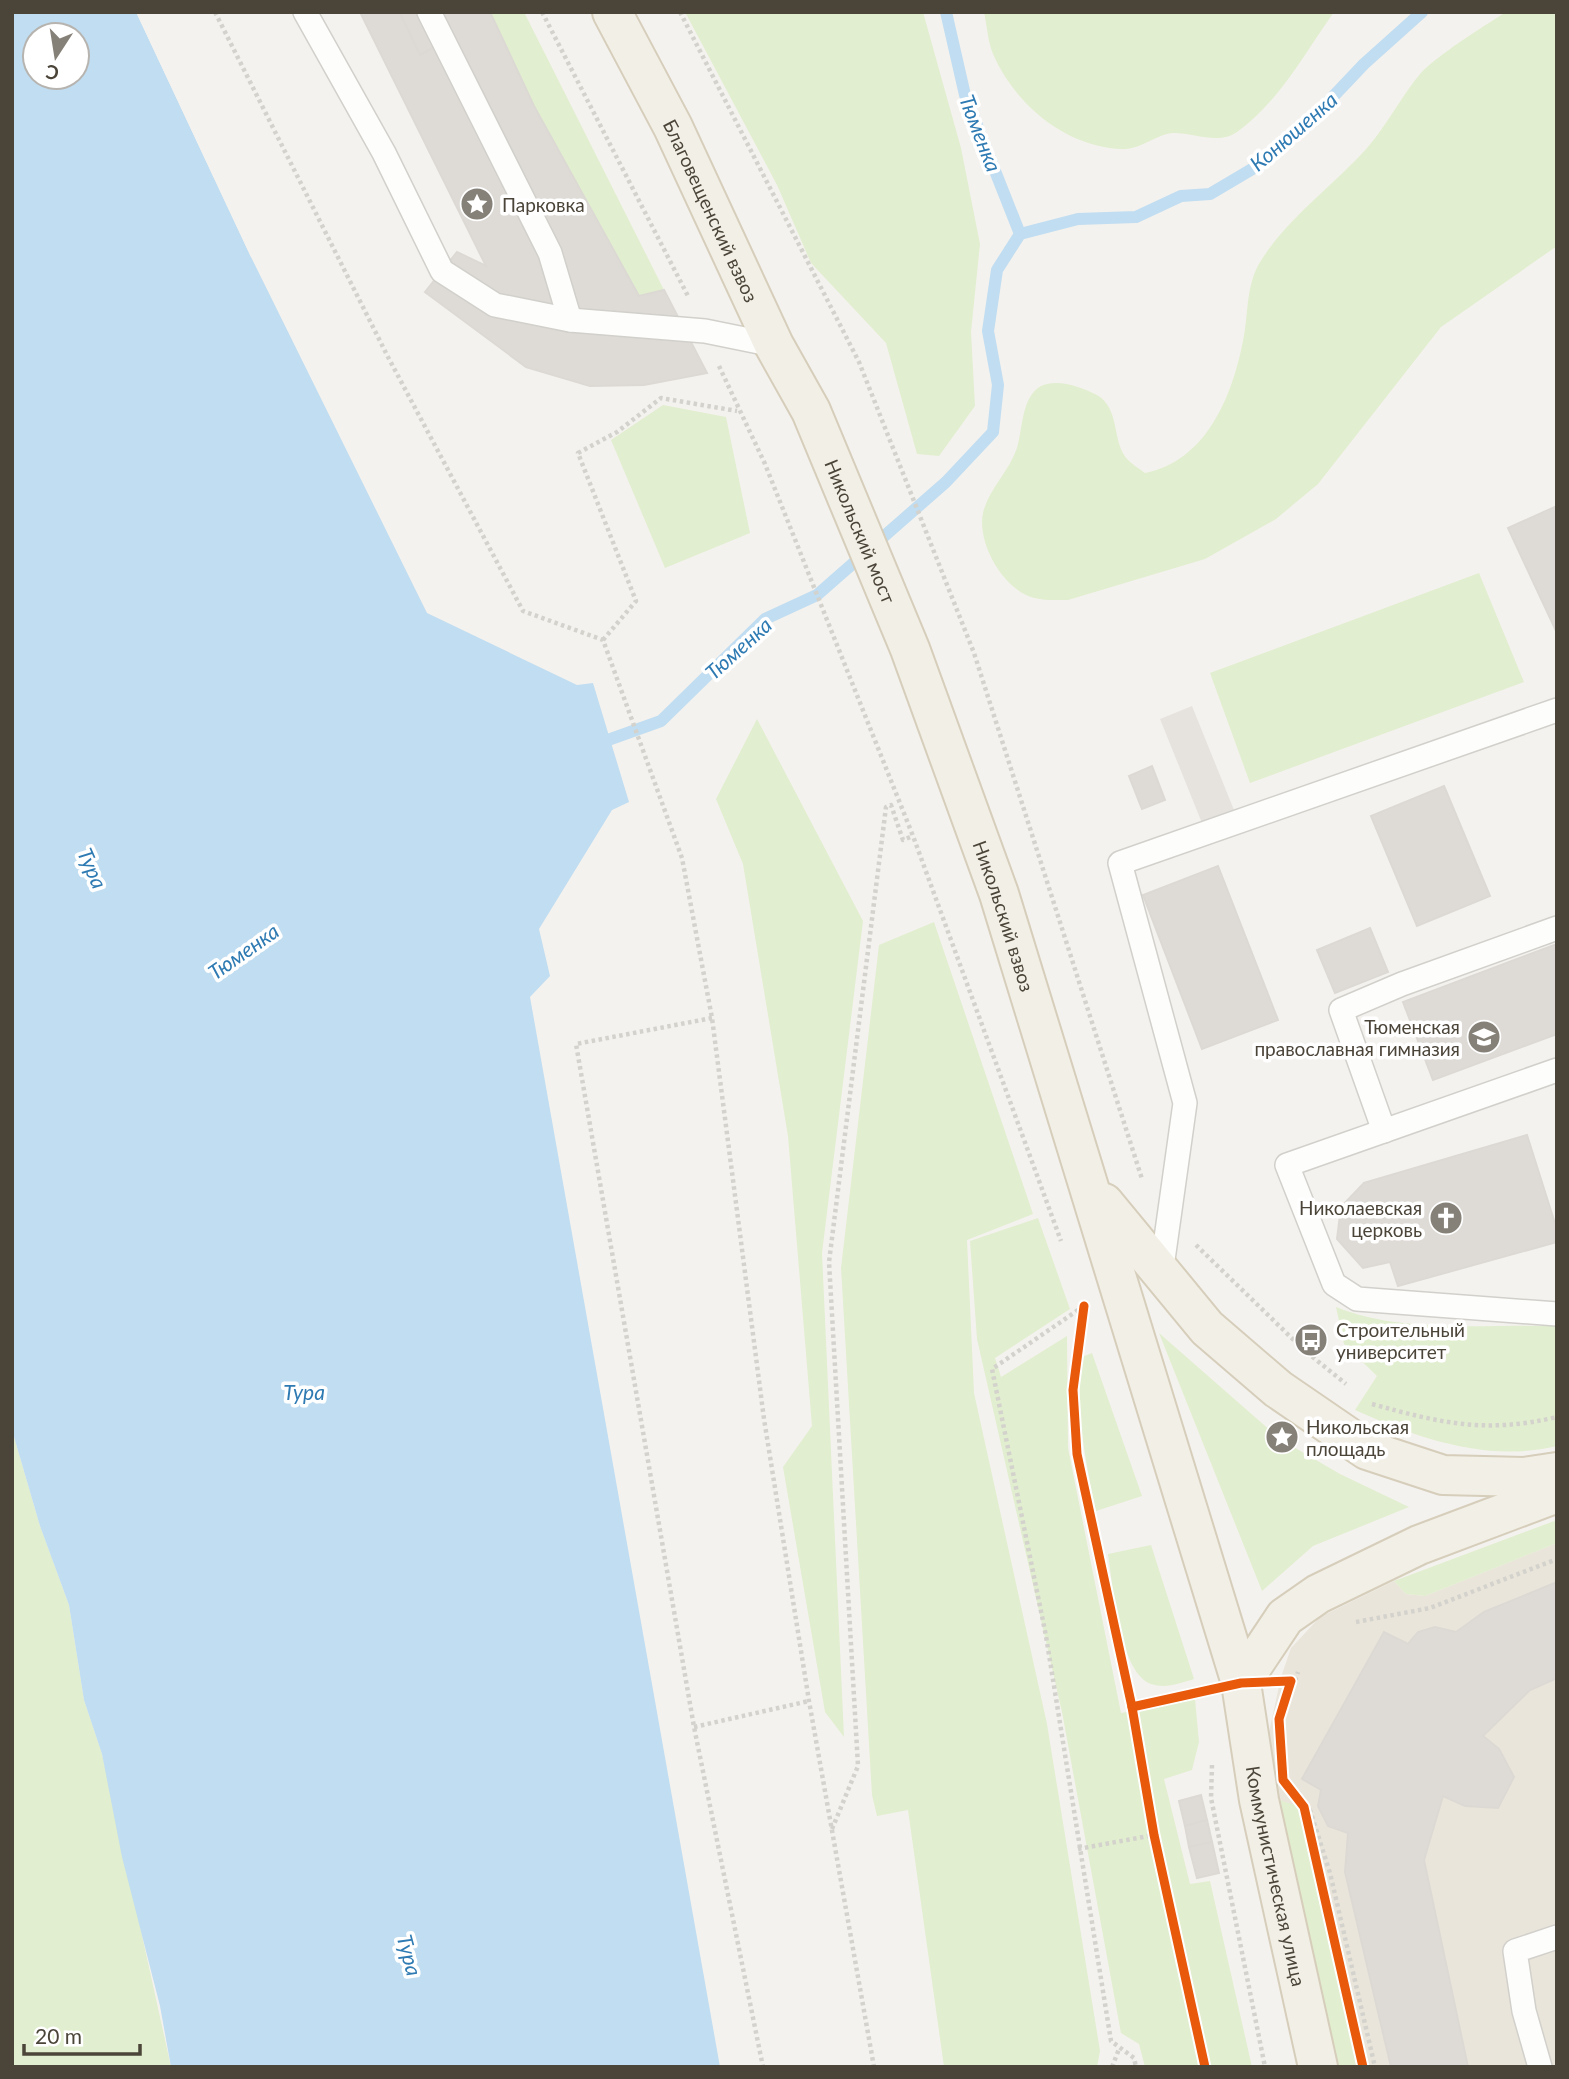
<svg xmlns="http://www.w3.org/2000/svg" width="1569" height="2079" font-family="Lato,sans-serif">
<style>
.education{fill:#eae5da}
.green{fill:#e1eecf}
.parking{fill:#e6e3df}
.water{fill:#c0ddf1;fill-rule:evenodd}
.pier{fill:#f4f2ee}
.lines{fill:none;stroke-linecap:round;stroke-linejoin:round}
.stream{stroke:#c0ddf1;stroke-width:12}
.building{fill:#dedbd6;stroke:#dcd9d4;stroke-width:2}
.service-casing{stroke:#d2d0cb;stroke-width:26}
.primary-casing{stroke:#d6cebb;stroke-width:42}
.path{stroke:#d3d2cc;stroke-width:4.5;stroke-dasharray:3.5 3.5;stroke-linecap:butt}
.service{stroke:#fdfdfc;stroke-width:23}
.primary{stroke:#f2efe6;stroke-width:38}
.cycleway-casing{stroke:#fff;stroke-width:13}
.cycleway{stroke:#e8590c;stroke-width:9}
.labels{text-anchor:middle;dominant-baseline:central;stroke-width:7;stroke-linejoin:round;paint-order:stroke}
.poi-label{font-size:19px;fill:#4b4439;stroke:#fff;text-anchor:start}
.street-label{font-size:19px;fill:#4b4439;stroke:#fff}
.water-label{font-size:21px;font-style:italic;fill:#2e7ab2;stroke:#fff}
</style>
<rect width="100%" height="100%" fill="#f4f2ee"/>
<path class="education" d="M1557,1543V2067H1360L1301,1808L1276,1799L1269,1732L1281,1677L1291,1648L1320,1617L1394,1581L1406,1594L1425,1596Z"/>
<g class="green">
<path d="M490,12H524L664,290L639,296L534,106Z"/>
<path d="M685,12H923L961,148L980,244L971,332L975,406L939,456L917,454L886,343L811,263L777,185Z"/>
<path d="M984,12H1334C1305,53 1278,103 1237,132C1219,145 1194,133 1174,133C1160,132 1140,151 1119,149C1063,145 1015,104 993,54C988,42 987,26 984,12Z"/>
<path d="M1506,12H1557V246L1441,327L1318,484L1276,519L1205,559L1068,600C1053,600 1039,601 1026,595C999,582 975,538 984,509C991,487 1009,471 1017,448C1023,429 1021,397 1041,386C1057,378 1082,387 1097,395C1121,409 1111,442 1128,460C1133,465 1140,469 1145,473C1206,461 1232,397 1243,341C1249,314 1245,284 1262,259C1289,217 1333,186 1367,148C1387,125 1401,97 1420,74C1436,56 1484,26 1506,12Z"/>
<path d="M663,405L726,417L750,533L665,568L611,440Z"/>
<path d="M1479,573L1524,682L1250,783L1210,673Z"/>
<path d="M757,719L863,921L822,1253L844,1737L825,1712L783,1467L812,1426L788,1136L743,864L716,799Z"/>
<path d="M934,922L1033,1214L967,1240L974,1393L1047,1724L1100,2051L1097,2067H944L908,1810L877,1816L872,1795L841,1268L879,945Z"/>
<path d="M1038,1218L1070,1309L995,1358L1001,1377L1067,1336L1068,1448L1121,1713L1195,1699L1199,1742L1192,1770L1164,1779L1190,1884L1210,1881L1252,2067H1145L1139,2044L1121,2033L1062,1712L977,1339L970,1241Z"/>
<path d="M1336,1307C1402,1334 1486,1324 1557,1326V1446C1487,1463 1418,1438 1355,1410L1377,1376L1344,1344Z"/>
<path d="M1159,1333L1280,1439L1340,1474L1409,1507L1313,1546L1262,1591Z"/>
<path d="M1092,1353L1142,1496L1096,1511C1085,1460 1075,1409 1082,1357Z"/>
<path d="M12,1430L40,1526L69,1605L84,1700L102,1754L171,2067H12Z"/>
<path d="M1557,1520V1543L1425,1596L1406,1594L1394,1581Z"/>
<path d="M1151,1545L1194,1679C1180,1683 1166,1689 1151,1684C1119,1672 1113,1585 1108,1554Z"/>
<path d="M1276,1799L1301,1807L1360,2067H1339Z"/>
</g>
<path class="parking" d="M1192,706L1236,815L1204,828L1160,719Z"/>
<path class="water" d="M12,12H136L251,257L427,613L577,685L593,683L629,802L612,810L539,929L550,976L530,997L720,2067H171L160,2006L122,1857L102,1754L84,1700L69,1605L40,1526L12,1430ZM35,35H77V77H35Z"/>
<path class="pier" d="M136,12H140L254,255L251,257Z"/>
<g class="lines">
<g class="stream">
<path d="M1020,234L1078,219L1136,217L1181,196L1210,194L1264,162L1309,122L1364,64L1422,12"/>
<path d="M594,745L661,721L765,619L817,595L946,482L993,432L998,385L988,331L997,270L1020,234L965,95L946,12"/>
</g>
</g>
<g class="building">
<path d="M360,12H490L534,106L639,296L664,290L707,373L644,385L590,386L526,367L425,292L457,252L486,266Z"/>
<path d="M418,12L435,47L420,55L400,13Z"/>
<path d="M1557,506V633L1508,528Z"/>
<path d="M1152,766L1165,800L1142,809L1129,776Z"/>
<path d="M1444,786L1490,896L1417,926L1371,816Z"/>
<path d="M1218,866L1278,1020L1202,1049L1143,895Z"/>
<path d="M1370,928L1388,972L1335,993L1317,950Z"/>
<path d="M1557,944V1034L1433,1080L1403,1002Z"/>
<path d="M1527,1135L1557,1230V1242L1398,1286L1390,1262L1363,1268L1337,1239L1341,1207L1364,1183Z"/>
<path d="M1557,1582V1678L1530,1690L1483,1736L1499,1749L1514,1777L1498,1808L1465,1806L1443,1796L1424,1860L1468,2067H1391L1345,1872L1348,1833L1328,1826L1318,1806L1321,1790L1302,1779L1384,1632L1408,1644L1418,1632L1435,1627L1456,1632L1484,1612Z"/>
<path d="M1201,1795L1207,1820L1185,1826L1179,1801Z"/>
<path d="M1207,1820L1212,1842L1189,1847L1185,1826Z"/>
<path d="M1212,1842L1219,1873L1197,1878L1189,1847Z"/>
</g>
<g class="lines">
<defs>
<g id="service">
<path d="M305,12L384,153L442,271L495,305L570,320L705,331L774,345"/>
<path d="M429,12L550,253L570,320"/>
<path d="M1557,1070L1287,1165L1334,1284L1357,1299L1557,1314"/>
<path d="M1384,1131L1341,1010L1402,984L1557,928"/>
<path d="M1161,1274L1185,1103L1120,863L1557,710"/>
<path d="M1540,2067L1524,2011L1515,1951L1557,1937"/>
</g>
<g id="primary">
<path id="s1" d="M612,12L673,127L774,345L811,411L910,649L999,894L1241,1683L1259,1800L1318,2067"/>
<path d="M1104,1203L1207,1328L1278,1389L1367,1450L1443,1475L1524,1477L1557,1472"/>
<path d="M1241,1683L1285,1617L1318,1594L1419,1545L1557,1493"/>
</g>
</defs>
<use href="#service" class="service-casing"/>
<use href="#primary" class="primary-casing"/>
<g class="path">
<path d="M215,12L388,357L523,611L603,640L682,858L712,1018L764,1419L809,1701L874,2067"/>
<path d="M542,12L689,298"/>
<path d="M680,12L859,362L974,653L1142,1179"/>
<path d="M719,366L765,464L913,836L1061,1241"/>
<path d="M603,640L636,601L578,453L617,432L661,398L737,411"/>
<path d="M712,1018L576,1044L694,1727L763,2067"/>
<path d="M1196,1245L1304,1350L1346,1384"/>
<path d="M1084,1306L992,1369L1046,1636L1111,2041L1134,2058L1136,2067"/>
<path d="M1372,1404C1441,1423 1485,1434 1557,1417"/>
<path d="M1356,1622L1430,1608L1557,1559"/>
<path d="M1286,1707L1298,1672"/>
<path d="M694,1727L809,1701"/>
<path d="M1212,1765L1211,1798L1265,2067"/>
<path d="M1298,1792L1309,1807L1330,1873L1375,2067"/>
<path d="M832,1829L858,1766L829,1262L886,807L891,805L903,840L913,836"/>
<path d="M1078,1849L1154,1835"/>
<path d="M1112,2067L1119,2049"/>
</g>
<use href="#service" class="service"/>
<use href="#primary" class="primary"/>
<defs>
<g id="cycleway">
<path d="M1084,1306L1073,1390L1077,1454L1132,1707L1154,1835L1205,2067"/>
<path d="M1132,1707L1241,1683L1291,1681L1279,1719L1283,1780L1304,1807L1363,2067"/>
</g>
</defs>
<use href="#cycleway" class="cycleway-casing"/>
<use href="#cycleway" class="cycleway"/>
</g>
<defs>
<symbol id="sight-disc" viewBox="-11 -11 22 22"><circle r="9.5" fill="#868178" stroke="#fff"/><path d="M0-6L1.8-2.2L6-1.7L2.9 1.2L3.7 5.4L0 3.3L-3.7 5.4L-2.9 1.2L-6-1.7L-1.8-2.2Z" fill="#fff"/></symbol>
<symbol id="school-disc" viewBox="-11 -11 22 22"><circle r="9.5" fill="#868178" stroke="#fff"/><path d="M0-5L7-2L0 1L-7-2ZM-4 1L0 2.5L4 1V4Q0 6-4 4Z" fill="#fff"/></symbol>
<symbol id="church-disc" viewBox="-11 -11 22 22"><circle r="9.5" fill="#868178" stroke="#fff"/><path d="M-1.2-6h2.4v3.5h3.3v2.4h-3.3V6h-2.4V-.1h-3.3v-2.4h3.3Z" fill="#fff"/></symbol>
<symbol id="bus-disc" viewBox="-11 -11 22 22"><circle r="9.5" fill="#868178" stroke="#fff"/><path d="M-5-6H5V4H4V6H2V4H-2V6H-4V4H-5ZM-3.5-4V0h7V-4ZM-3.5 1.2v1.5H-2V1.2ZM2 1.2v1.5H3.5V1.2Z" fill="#fff"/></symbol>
</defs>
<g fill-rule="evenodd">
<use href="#sight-disc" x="458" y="185" width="38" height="38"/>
<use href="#school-disc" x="1465" y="1018" width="38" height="38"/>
<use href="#church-disc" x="1427" y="1199" width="38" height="38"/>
<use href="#bus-disc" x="1292" y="1321" width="38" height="38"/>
<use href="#sight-disc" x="1263" y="1418" width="38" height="38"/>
</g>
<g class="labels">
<g class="poi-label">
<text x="502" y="204">Парковка</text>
<text x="1460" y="1026" text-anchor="end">Тюменская<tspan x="1460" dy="22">православная гимназия</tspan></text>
<text x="1422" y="1207" text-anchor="end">Николаевская<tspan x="1422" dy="22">церковь</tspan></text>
<text x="1336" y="1329">Строительный<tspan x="1336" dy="22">университет</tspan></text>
<text x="1306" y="1426">Никольская<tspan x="1306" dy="22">площадь</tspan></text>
</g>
<g class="street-label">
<text stroke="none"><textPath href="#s1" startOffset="222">Благовещенский взвоз</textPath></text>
<text stroke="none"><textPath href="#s1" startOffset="576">Никольский мост</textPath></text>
<text stroke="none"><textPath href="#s1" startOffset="987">Никольский взвоз</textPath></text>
<text stroke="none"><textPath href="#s1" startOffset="1986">Коммунистическая улица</textPath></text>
</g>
<g class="water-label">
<text transform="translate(1293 131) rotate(-41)">Конюшенка</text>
<text transform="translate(981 133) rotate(69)">Тюменка</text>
<text transform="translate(738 648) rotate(-42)">Тюменка</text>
<text transform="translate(93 868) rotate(66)">Тура</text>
<text transform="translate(243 951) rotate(-35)">Тюменка</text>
<text x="304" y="1391">Тура</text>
<text transform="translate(410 1955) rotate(75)">Тура</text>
</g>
</g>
<rect width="1569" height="2079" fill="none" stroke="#4b4439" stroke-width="28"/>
<g transform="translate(56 56) rotate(192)"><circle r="33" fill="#ffffff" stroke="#b7b4b0" stroke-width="2"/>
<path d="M0-5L12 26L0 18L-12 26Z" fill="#868178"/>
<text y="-10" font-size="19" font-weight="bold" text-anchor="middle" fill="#4b4439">С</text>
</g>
<path d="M24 2044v10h116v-10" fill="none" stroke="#4b4439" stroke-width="3.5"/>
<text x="35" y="2044" font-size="21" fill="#4b4439" stroke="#ffffff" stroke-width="5" paint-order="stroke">20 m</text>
</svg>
